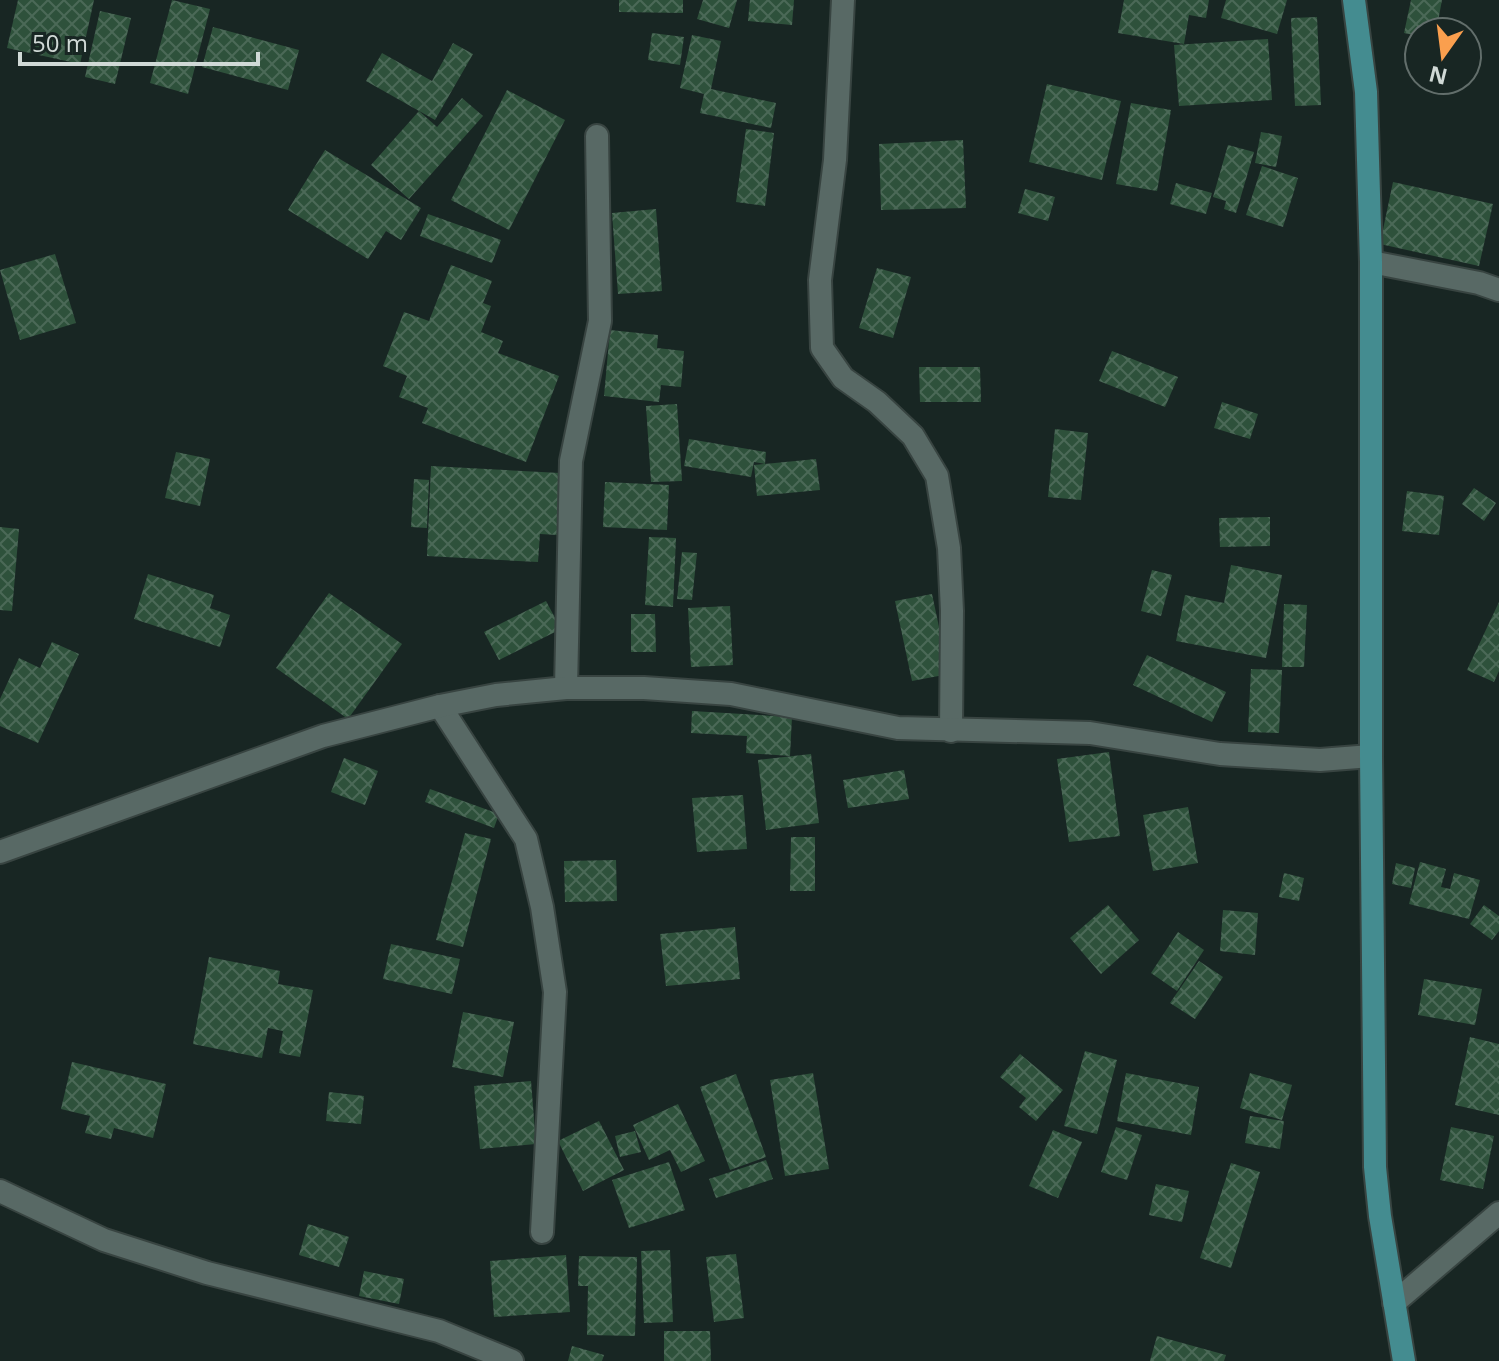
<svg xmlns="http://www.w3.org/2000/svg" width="1499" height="1361" font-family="'Open Sans',sans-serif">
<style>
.building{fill:url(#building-cross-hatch)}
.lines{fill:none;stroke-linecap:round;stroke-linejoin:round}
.minor-casing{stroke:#384441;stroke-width:26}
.primary-casing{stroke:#384441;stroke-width:26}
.minor{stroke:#586965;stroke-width:22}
.primary{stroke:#448c90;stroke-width:22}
</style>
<defs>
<pattern id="building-cross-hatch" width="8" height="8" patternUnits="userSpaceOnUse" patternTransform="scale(2)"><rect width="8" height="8" fill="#2e513b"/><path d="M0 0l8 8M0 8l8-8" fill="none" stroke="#4b6957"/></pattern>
</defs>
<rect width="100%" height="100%" fill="#182623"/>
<g class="building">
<path d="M18,0H94L80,64L7,48Z"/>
<path d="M172,0L210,9L188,94L150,83Z"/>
<path d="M619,0H683V13L619,12Z"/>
<path d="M703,0H737L729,28L697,19Z"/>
<path d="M750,0H794L792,25L748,21Z"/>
<path d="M1124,0H1209L1206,18L1189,15L1184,44L1118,33Z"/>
<path d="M1226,0H1287L1277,34L1221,18Z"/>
<path d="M1411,0H1442L1436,32H1419V36L1404,33Z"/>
<path d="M100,11L131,18L115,84L85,77Z"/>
<path d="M1317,17L1321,105L1295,106L1291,18Z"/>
<path d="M213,27L299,50L288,90L202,67Z"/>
<path d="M652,33L684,37L680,65L648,60Z"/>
<path d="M692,35L721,41L711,89L776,103L771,128L700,113L704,94L680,88Z"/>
<path d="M1268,39L1272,100L1179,106L1174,45Z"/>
<path d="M453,43L473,54L435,120L366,81L382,53L432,81Z"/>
<path d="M1047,84L1121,101L1102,180L1029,162Z"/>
<path d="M507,90L565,120L509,230L451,200Z"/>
<path d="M462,98L483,116L409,199L371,165L419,111L437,127Z"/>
<path d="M1131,103L1171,110L1157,191L1116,184Z"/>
<path d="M746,129L774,133L765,206L736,202Z"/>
<path d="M1261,132L1282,136L1276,167L1255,163Z"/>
<path d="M963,140L966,208L881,210L879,144Z"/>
<path d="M1228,145L1254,152L1236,213L1224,209L1226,201L1213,197Z"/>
<path d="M325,150L421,208L401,240L386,231L368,259L288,210Z"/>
<path d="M1262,166L1298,178L1283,227L1246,215Z"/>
<path d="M1393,182L1493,204L1479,266L1380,244Z"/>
<path d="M1176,183L1212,193L1206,214L1170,204Z"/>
<path d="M1025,189L1055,197L1048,221L1018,213Z"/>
<path d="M656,209L662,291L618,294L612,213Z"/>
<path d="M428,214L501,240L492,263L420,236Z"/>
<path d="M55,254L76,323L20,340L0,270Z"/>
<path d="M451,265L492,281L483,303L491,306L481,332L503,341L498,353L559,376L526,462L422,423L428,408L399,397L407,376L383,366L404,312L429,321Z"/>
<path d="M877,268L911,277L893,338L859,328Z"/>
<path d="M610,330L658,335L657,348L684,351L681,387L661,385L659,402L604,396Z"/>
<path d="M1112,351L1178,377L1165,407L1099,381Z"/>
<path d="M919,367H980L981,402H920Z"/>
<path d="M1222,402L1258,414L1250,439L1214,428Z"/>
<path d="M677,404L682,481L651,482L646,406Z"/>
<path d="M1055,429L1088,433L1081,500L1048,497Z"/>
<path d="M689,439L766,452L765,464L754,462L751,477L684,466Z"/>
<path d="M176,452L210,459L200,506L165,498Z"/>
<path d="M816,459L820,490L757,496L754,465Z"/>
<path d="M431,466L560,473L557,535L540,534L538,562L427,556Z"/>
<path d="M414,479L429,480L427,528L411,527Z"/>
<path d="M605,482L669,485L667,530L603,527Z"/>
<path d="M1474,488L1496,503L1484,521L1462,504Z"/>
<path d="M1407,491L1444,496L1439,535L1402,531Z"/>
<path d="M1270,517V546L1220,547L1219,518Z"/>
<path d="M0,527L19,529L12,611L0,610Z"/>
<path d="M649,537L676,538L673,607L645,605Z"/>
<path d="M682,552L697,553L692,600L677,599Z"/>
<path d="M1231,565L1282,575L1266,658L1176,641L1185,595L1224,603Z"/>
<path d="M1152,570L1172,575L1161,616L1141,611Z"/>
<path d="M148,574L214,595L210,608L230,615L220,647L134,619Z"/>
<path d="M329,593L402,644L348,719L276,668Z"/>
<path d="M932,594L949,674L912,681L895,601Z"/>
<path d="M546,601L561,629L499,660L484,632Z"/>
<path d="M1499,602V671L1494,682L1467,670Z"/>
<path d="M1284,604L1307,605L1304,667H1282Z"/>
<path d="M730,606L733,665L691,667L688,608Z"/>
<path d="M631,614H655L656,652H631Z"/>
<path d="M52,642L79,654L38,743L0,726V699L19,658L40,668Z"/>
<path d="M1147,655L1226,692L1212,722L1133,685Z"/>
<path d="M1251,669L1282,670L1279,733L1248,732Z"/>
<path d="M692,711L792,717L790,756L746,753L747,736L691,733Z"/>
<path d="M1109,752L1120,836L1069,842L1057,759Z"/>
<path d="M811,754L819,823L766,830L758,760Z"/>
<path d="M344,758L378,771L365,805L331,792Z"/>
<path d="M904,770L909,799L848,808L843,780Z"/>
<path d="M430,789L499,814L494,828L425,802Z"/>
<path d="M743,795L747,849L697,852L692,798Z"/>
<path d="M1188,807L1198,863L1153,871L1143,815Z"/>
<path d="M465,833L491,839L463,947L436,940Z"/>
<path d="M791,837H815V891H790Z"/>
<path d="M616,860L617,901L565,902L564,861Z"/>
<path d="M1420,862L1446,869L1441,887L1450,889L1454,873L1480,880L1469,919L1409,904Z"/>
<path d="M1396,863L1415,868L1411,888L1392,884Z"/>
<path d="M1284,873L1304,878L1299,901L1279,897Z"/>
<path d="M1108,905L1139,940L1101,974L1070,938Z"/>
<path d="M1484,905L1499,916V931L1492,940L1470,924Z"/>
<path d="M1223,910L1258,913L1255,955L1220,951Z"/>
<path d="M735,927L740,979L666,986L660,934Z"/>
<path d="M1178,932L1204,950L1177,991L1151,973Z"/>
<path d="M391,944L460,959L452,994L383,979Z"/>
<path d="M209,957L280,971L278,984L313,990L300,1057L279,1053L283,1031L268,1028L262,1058L193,1044Z"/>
<path d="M1199,961L1223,977L1195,1019L1170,1003Z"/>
<path d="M1424,979L1482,989L1475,1025L1418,1015Z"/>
<path d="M463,1012L514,1022L503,1077L452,1067Z"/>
<path d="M1470,1037L1499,1044V1115L1455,1105Z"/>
<path d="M1085,1051L1117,1060L1097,1134L1064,1126Z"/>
<path d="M1020,1054L1063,1090L1036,1121L1019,1107L1026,1098L1000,1077Z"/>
<path d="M72,1062L166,1084L153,1138L114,1128L111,1139L85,1133L90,1116L61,1109Z"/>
<path d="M813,1073L829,1169L785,1176L770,1080Z"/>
<path d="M1126,1073L1199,1087L1191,1135L1117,1121Z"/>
<path d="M1250,1073L1292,1085L1282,1120L1240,1108Z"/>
<path d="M736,1074L766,1157L730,1170L700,1087Z"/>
<path d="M531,1081L536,1144L480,1149L474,1086Z"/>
<path d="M329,1092L364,1096L361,1124L326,1121Z"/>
<path d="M678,1104L705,1161L681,1172L670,1150L649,1160L633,1125Z"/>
<path d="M1250,1116L1284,1121L1280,1149L1245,1143Z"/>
<path d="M599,1121L624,1170L583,1191L558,1141Z"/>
<path d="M1116,1127L1142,1135L1127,1180L1101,1172Z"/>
<path d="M1451,1127L1494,1136L1483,1189L1440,1180Z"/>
<path d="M1053,1130L1082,1142L1058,1198L1029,1186Z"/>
<path d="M635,1131L641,1152L620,1157L615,1136Z"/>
<path d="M766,1160L773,1179L716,1198L709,1179Z"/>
<path d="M669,1162L685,1210L629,1228L612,1180Z"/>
<path d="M1231,1163L1260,1172L1231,1268L1200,1258Z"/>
<path d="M1156,1184L1189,1191L1182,1222L1149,1215Z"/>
<path d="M308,1224L349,1237L339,1267L299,1255Z"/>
<path d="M670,1250L673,1322L644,1323L641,1251Z"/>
<path d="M736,1254L744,1318L714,1322L706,1257Z"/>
<path d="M566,1255L570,1312L494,1317L490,1261Z"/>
<path d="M579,1256L637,1257L635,1336L587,1335L588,1286H578Z"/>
<path d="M364,1271L404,1279L399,1304L359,1296Z"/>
<path d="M664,1331H710L711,1361H664Z"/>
<path d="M1157,1336L1226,1355L1224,1361H1150Z"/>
<path d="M572,1346L604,1355L602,1361H568Z"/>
</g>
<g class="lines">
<defs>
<g id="minor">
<path d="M843,0L835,160L820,280L822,348L843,378L877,402L913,436L937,476L949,548L952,611L951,731"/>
<path d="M1371,262L1479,283L1499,290"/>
<path d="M566,688L571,461L600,321L597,136"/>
<path d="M440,706L526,839L542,907L555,992L542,1232"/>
<path d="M0,852L323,736L440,706L496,695L566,688H644L731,694L898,728L1090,733L1220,754L1320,760L1371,756"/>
<path d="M0,1191L104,1240L207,1273L439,1331L512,1361"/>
<path d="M1394,1303L1499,1213"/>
</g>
<path id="primary" d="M1354,0L1366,92L1371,262V756L1375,1167L1380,1216L1404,1361"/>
</defs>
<use href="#minor" class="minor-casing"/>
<use href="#primary" class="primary-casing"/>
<use href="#minor" class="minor"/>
<use href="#primary" class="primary"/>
</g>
<g transform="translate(1443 56) rotate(194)"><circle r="38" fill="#182623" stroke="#626e6b" stroke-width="2"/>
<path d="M0-6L14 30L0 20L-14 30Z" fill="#fa9f4e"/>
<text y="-12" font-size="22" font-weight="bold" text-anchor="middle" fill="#d0d9d6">N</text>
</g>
<path d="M20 52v12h238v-12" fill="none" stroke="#d0d9d6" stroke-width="4"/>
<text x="32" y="52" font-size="24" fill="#d0d9d6" stroke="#182623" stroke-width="6" paint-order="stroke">50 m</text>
</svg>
